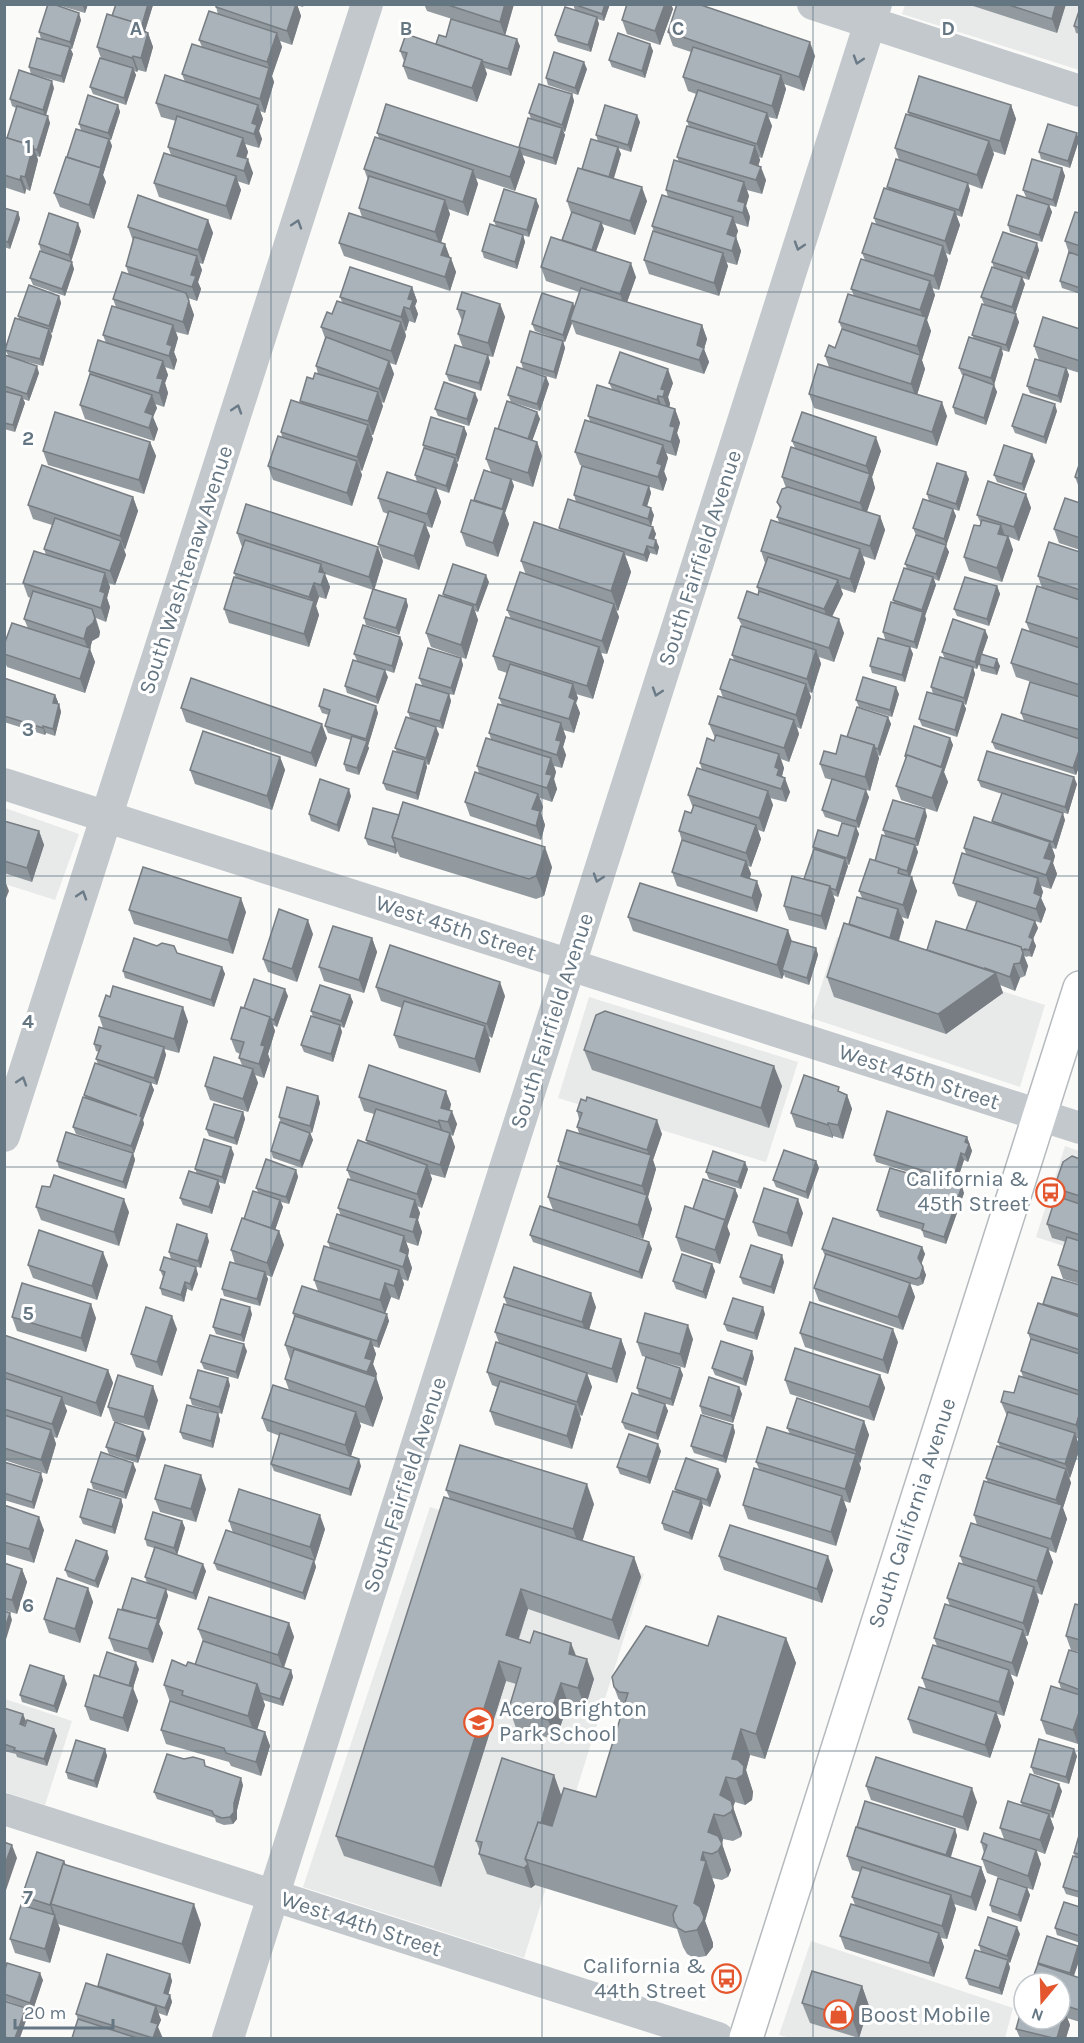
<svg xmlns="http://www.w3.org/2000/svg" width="1084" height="2043" font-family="Karla,sans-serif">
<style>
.built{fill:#e8e9e9}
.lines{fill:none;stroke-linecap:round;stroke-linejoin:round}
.major-casing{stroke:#b5babe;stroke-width:36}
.minor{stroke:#c3c8cc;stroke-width:32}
.major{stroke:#fff;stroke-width:33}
.wall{fill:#929a9f}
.shaded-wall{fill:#777d82}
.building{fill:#aab3b9;stroke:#777d82;stroke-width:1.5}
.oneway{stroke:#6a7a87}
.grid{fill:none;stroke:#657683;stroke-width:1.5;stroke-opacity:0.55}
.labels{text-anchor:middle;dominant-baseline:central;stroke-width:6;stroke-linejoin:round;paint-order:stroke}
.street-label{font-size:22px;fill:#657683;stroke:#fff}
.poi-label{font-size:22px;fill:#657683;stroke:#fff;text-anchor:end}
.grid-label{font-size:20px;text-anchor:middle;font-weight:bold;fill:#657683;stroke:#fff;stroke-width:6;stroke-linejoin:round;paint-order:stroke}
</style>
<rect width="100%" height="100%" fill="#fafaf8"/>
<g class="built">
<path d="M905,5H1079V70L902,14Z"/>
<path d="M5,808L79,834L55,900L5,884Z"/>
<path d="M837,937L1045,1005L1020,1087L811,1018Z"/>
<path d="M589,997L798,1062L766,1162L558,1098Z"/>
<path d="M1065,1146L1079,1151V1251L1036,1237Z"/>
<path d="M430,1507L644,1574L524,1958L303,1887Z"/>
<path d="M5,1699L72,1721L45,1805L5,1792Z"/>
<path d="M811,1941L1013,2008L1005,2038H792L779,2035Z"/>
</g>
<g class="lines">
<defs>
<path id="major" d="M746,2038L1080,988"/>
</defs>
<use href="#major" class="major-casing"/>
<g class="minor">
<path d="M813,4L1080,91"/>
<path d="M4,784L1080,1128"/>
<path d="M4,1136L367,4"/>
<path d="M4,1809L718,2038"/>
<path d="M228,2038L876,4"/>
</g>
<use href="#major" class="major"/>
</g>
<g class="wall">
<path d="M54,4H88L85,13Z"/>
<path d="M216,4H304L303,7L297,5L301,16L292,45L280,41L282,47L272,76L274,82L265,113L260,111L263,119L259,131L262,139L259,148L245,144L248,152L246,159L253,173L249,185L237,181L241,190L231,220L159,197L154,183L171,155L168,147L176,121L161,117L156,103L185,82L182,74L202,47L199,40L218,14L216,7Z"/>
<path d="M424,4H514L505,35L520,46L511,76L485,68L487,74L477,102L408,79L403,66L404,61L400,51L436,44L446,37L471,25L427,11Z"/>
<path d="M573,4H610L604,21L597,19L599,24L591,52L558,42L555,35L575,10Z"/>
<path d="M627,4H671L673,9L660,45L627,34L622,20Z"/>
<path d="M967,4H1066L1057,33Z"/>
<path d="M153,5L145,31L148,33L153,47L146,72L138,70L137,72L134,71L136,75L126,105L93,94L90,87L101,58L97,47L112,16Z"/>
<path d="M1080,8V34L1076,33L1074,26Z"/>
<path d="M81,20L72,49H70L73,54L64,83L31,74L29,67L41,39L39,32Z"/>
<path d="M668,32L815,56L804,91L784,84L786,89L777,119L768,117L772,126L762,158L759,157L760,160L758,166L766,180L762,194L747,190L749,196L746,206L750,217L748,227L735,223L738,231L736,237L741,251L737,265L726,262L728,266L719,296L649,274L644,260L654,232L652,226L668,197L666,190L679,162L677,157L689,127L687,121L696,94L688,91L683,77L691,52L673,46Z"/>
<path d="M650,44L653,51L645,78L612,67L609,60Z"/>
<path d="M587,69L578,95L548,85L546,78Z"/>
<path d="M54,88L46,116L50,123L40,157L37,156L38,160L30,191L26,189L25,194L4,187V137L7,138L16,108L12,106L10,99Z"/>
<path d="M572,94L574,101L565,132L563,131L565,135L556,165L522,155L525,162L515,191L476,178L478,184L468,216L448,209L450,214L441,242L445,244L450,258L456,272L450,291L344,256L339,243L362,217L359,208L368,180L364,169L379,138L377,133L520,148L531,119L529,113Z"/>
<path d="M118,105L120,112L111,140H110L112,146L103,175L106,182L94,219L60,207L54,193L67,157L81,130L79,124Z"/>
<path d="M1011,105L1016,119L1005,155L992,151L994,154L982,189L968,184L970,190L962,217L956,215L960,225L950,255L946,253L948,260L939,290L932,288L935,295L927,320L931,331L922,360L925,369L917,395L947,416L937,446L814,408L809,394L829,367L825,356L835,348L842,329L839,322L854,296L851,289L865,260L862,253L876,224L874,218L888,189L887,187L899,160L895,148L909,115L908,112Z"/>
<path d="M640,122L631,152L618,148L621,154L613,179L647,201L635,235L602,224L604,229L596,251L636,277L627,302L702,325L707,339L704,349L709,362L704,374L576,334L572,323L565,342L535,331L532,324L575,307L579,292L546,281L541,267L562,240L571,213L567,201L582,169L598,141L596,135Z"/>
<path d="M1079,140L1070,168L1041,159L1039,152Z"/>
<path d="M1062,168L1065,176L1056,207L1049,205L1052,212L1042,242L1010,232L1008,225L1026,197L1023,190Z"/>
<path d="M539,206L529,237L519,234L523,235L525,242L517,269L484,258L482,251L496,226L494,221Z"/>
<path d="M4,208L18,212L20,219L10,249L4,247Z"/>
<path d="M1080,213V294L1062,288L1060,281L1069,253L1065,241Z"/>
<path d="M208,220L213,233L203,264L199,263L202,270L198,282L201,289L197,301L188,298L194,315L188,335L176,332L178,338L174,352L177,360L174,370L165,367L168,375L165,383L168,393L164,407L155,404L157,408L153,417L158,429L154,441L85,419L80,405L90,375L89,371L106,343L103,335L116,307L113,299L129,275L126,266L133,241L128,227Z"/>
<path d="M81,231L71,261L74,269L65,296L33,285L30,278L41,251L39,244Z"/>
<path d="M1039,250L1029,280L1022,278L1025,284L1015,314L1019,322L1009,352L1002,350L1003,354L994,385L997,392L986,425L955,414L953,407L963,375H962L959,368L974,339L972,335L1001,310L984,304L981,297L994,268L992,262Z"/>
<path d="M412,287L417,301L415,306L418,314L415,323L409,321L406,331H405L406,336L396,365L390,363L394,374L384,403L381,402L383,406L373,435H371L373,439L362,471L360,470L362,475L352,506L273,480L268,466L282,437L281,432L301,404L300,401L313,379L318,374L316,366L325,338L321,327L342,302L340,297Z"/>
<path d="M59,296L61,303L52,333H51L52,336L43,366L20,360L39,373L29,401L23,399L25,403L15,432L4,429V357L8,355L5,350L19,319L18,316Z"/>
<path d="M500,304L505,317L493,357L488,356L490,362L481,391L449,381L446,374L463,348L458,334L462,321L457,309Z"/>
<path d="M1080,329V373L1067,369L1069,375L1061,403L1030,393L1027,386L1039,360L1034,346Z"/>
<path d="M563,341L565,348L556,379L523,369L521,362Z"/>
<path d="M546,377L549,384L540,411L511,402L508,395Z"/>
<path d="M609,383H673L668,397L670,404L669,408L675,409L680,423L677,433L680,441L676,456L666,453L668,458L664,472L667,479L663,491L580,465L575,452L590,421L588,416L612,389Z"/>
<path d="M478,400L469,426L438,416L435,409Z"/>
<path d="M1057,411L1046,444L1015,433L1012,426Z"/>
<path d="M537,412L540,419L532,441L537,442L542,456L533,487L512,480L514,486L505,513L509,524L498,557L466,546L461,532L474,500L491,472L486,459L498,429Z"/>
<path d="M464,427L467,434L458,462H457L458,465L449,493L417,482L415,475L424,448L423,445Z"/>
<path d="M792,441L881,451L872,477L875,488L867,512L880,516L885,530L875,560L863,556L865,563L855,593L840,588L843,594L832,616L844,633L834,662L819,657L821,664L812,693L809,692L811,697L801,729L797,727L799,734L789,762L781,759L784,768L782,776L790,792L786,802L770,798L773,805L764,832L758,830L761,839L751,867L748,866L751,874L749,879L762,895L757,912L677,886L672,872L682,841L679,831L691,813L693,808L688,795L702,770L700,763L714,741L715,738L709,724L723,698L720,689L734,660L732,655L742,626L738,618L758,595L759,593L757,587L765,563L761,551L779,522L777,517L780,509L777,502L786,488L782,477L795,448Z"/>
<path d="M150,442L156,456L144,494L48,465L43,451Z"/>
<path d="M1032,454L1035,461L1024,491L997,482L994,475Z"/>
<path d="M1080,462V490L1075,477Z"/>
<path d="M969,479L959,511L953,509L956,516L946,546L949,552L939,581L934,579L936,585L925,616L926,619L917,649L910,647L913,654L905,682L872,673L870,666L885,639L883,632L894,603L893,600L907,569L905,564L916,535L913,528L929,501L927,494Z"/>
<path d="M649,486L651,493L647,507L654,515L651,526L653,527L656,534L654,539L659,547L657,555L650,553L647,562L625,555L631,572L618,611L616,610L619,617L607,654L601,653L604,661L593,699L576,694L578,698L576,703L580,713L574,733L563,730L566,737L563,747L566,755L562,768L554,766L556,772L554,779L557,789L552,802L540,798L543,807L541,813L545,825L541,840L470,816L465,802L479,773L477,766L491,739L489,733L502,705L499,698L507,673L498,670L493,656L511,619L507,610L526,575L521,561L560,531L559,528L576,502L574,495Z"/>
<path d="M436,488L441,502L432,528L426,526L430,536L419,570L383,558L378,544L388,514L383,512L378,498Z"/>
<path d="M1026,494L1031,508L1019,541L1009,537L1013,550L1002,582L969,571L964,557L981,524L977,515Z"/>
<path d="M133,497L138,511L124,550L126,555L115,585L108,583L110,587L107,598L110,607L106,622L96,618L100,632L99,637L92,641L90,649L95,662L85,693L7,667L4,660V645L28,628L24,619L31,598L28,597L23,583L46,555L44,549L52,525L33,519L28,505Z"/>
<path d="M1080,503V550L1059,543L1054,529Z"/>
<path d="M237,533L383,561L374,589L406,599L408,606L399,635L366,625L364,618L373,590L325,574L330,587L326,599L319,597L316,606L319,615L309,647L229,623L224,609L236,578L234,573L242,547Z"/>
<path d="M1080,552V764L1076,775L995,749L992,742L1024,721L1021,713L1069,694L1016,677L1011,663L1030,632L1026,622L1042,588L1038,576Z"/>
<path d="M489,582L478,612L475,611L478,620L466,659L431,647L426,633L444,597L443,594Z"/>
<path d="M997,586L1000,594L989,626L957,616L954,609Z"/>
<path d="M985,630L988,637L982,654L1000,666L997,675L981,671L979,664L977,669L973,668L975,674L966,705L964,704L966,709L957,737L922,726L919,719L933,694L931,687L945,659L942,652Z"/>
<path d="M400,637L403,644L394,673L357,661L354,654Z"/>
<path d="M461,658L463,665L454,695L449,694L451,701L443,729L431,725L439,734L429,765L426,764L427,767L418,800L386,790L383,783L397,752L395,748L410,718L408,712L422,685L419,678Z"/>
<path d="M388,677L378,704L347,693L345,686Z"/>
<path d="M4,678L55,695L58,702L57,704H59L61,712L55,736L46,733L45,735L4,722Z"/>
<path d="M899,694L892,717L859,707L856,700Z"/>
<path d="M319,706L378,713L368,746L369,748L359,775L346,771L344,764L351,740L328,733L325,726L329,715L322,713Z"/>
<path d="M181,708L327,738L316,767L186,722Z"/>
<path d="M888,717L891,724L880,756L878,755L879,758L870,791L858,787L869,797L859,828L825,817L822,810L832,780L825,778L820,764L836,754L847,737Z"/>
<path d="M950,738L953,745L944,772L948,782L937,812L901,800L896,786L906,759L905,756Z"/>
<path d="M280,757L285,770L272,810L195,784L190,770Z"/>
<path d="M978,780L1077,784L1068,814L1028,802L1065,820L1056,849L1052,848L1055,856L1053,863L1057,874L1051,889L1041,886L1043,892L1041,898L1046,909L1041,923L1035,921L1038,928L1033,939L1036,946L1032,957L1028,956L1027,957L1024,956L1028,966L1025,976L1020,978L1015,991L1000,985L1003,993L946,1034L834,997L827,977L862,898L859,891L875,861L885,835L883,830L927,816L918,846H916L918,852L910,877L917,891L908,919L901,917L904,922L899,941L927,950L966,930L976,902L958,896L953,883L966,854L964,848L993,823L992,821L1002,794L981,787Z"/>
<path d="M351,796L339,832L311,821L309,814Z"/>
<path d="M373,808L552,867L544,896L536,899L400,857L397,851L396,854L368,845L365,838Z"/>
<path d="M4,821L39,831L44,845L32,882L4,873Z"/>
<path d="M856,827L859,834L849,865L847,864L848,866L838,897L833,895L835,900L826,930L789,920L784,906L804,879L814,849L813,847Z"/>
<path d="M129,910L246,912L233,954L134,924Z"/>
<path d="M628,917L792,942L816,948L818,955L809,985L785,977L784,974L782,979L633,931Z"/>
<path d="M313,934L297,982L268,972L263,959Z"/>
<path d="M372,938L377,952L364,993L324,981L319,967Z"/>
<path d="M177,953L222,967L225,974L214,1007L125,978L123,971Z"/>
<path d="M376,987L505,996L492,1038L488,1036L490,1040L480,1073L399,1048L394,1035L402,1008L381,1001Z"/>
<path d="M350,995L353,1002L344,1028L340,1026L342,1032L333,1062L304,1052L301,1045L313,1017L311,1011Z"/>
<path d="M288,996L277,1027L273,1025L275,1031L268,1054L270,1060L264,1078L255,1075L258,1083L248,1112L210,1100L205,1086L242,1065L239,1058L240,1054L236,1052L231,1039L244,1008Z"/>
<path d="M99,1016L188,1021L179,1053L164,1049L166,1055L157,1085L151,1083L154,1090L143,1120L144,1124L134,1153L76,1134L73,1127L85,1098L84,1095L98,1064L96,1059L99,1052L96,1051L94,1044L103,1028Z"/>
<path d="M584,1050L782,1086L769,1128L592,1070Z"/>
<path d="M841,1093L847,1095L852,1109L843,1139L833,1136V1138L796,1127L791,1113Z"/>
<path d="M318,1096L320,1103L312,1133L310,1132L313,1140L302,1168L273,1158L271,1151L281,1123L279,1117Z"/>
<path d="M359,1097L451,1104L450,1110L457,1124L453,1136L451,1135L455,1147L445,1178L430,1174L432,1179L422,1208L417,1206L420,1213L418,1220L422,1232L418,1246L406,1242L409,1250L408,1256L412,1268L408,1281L402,1279L404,1284L399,1300L391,1297L385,1313L389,1321L379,1348L373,1346L376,1354L373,1364L377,1374L376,1377L383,1398L373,1427L359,1422L361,1426L351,1456L361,1466L351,1496L274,1471L271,1464L280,1436L267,1431L262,1418L289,1390L285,1379L291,1359H290L285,1345L294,1317L293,1313L318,1291L314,1280L330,1248L328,1242L341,1216L338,1208L351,1180L347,1170L367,1143L366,1140L374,1114L364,1111Z"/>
<path d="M577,1111L662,1134L653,1160L656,1169L648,1197L652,1209L643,1239L566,1215L649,1242L652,1249L642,1279L533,1242L530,1235L553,1210L548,1197L560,1167L558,1161L579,1133L577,1127L579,1119Z"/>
<path d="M243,1112L245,1119L237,1145L209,1136L206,1129Z"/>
<path d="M967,1137L972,1151L968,1162L964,1160L956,1184L964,1193L946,1244L924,1237L922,1230L880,1217L877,1210L938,1181L876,1162L874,1155Z"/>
<path d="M133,1153L135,1160L126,1189L59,1168L57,1161Z"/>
<path d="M234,1154L225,1184L218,1182L220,1187L212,1214L183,1205L180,1198L197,1174L195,1169Z"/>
<path d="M1080,1159V1284L1063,1279L1058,1265L1066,1242L1052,1238L1047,1224L1057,1196L1054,1188Z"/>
<path d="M816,1161L819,1168L808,1199L776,1187L773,1180Z"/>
<path d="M748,1169L741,1189L709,1179L706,1172Z"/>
<path d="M296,1170L298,1177L289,1204L281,1202L283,1207L275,1230L279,1231L284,1245L272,1277L266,1275L268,1279L260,1306L224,1296L222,1289L235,1264L231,1250L244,1219L258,1192L256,1188Z"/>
<path d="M735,1189L738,1196L727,1227L730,1234L720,1264L681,1251L676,1237L693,1209Z"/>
<path d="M36,1207L129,1212L119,1246L41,1220Z"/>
<path d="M803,1213L792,1247L758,1236L753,1222Z"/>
<path d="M209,1241L201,1268L171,1259L169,1252Z"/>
<path d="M922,1247L925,1254L921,1264L926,1275L923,1284L918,1286L910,1284L915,1297L903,1330L819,1301L814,1288L825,1256L822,1249Z"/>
<path d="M784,1262L774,1294L743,1284L740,1277Z"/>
<path d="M712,1264L715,1271L706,1299L676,1289L673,1281Z"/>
<path d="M28,1265H108L97,1300L33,1278Z"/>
<path d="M160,1270L198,1274L192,1291L187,1289L184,1302L162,1295L160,1288L163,1277Z"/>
<path d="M1080,1285V1439L1076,1438L1080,1448L1070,1478L1069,1477L1071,1483L1063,1508L1067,1519L1056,1553L1048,1550L1053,1562L1042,1595L1037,1593L1039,1601L1028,1636H1025L1028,1643L1017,1677L1010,1674L1014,1683L1004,1716L997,1714L1001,1726L990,1758L913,1733L908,1719L926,1689L922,1678L937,1646L934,1638L950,1606L947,1598L963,1564L960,1556L977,1525L974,1515L988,1483L986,1478L1000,1447L998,1442L1007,1416L1001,1402L1014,1393L1023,1377L1021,1371L1031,1341L1028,1333L1044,1305Z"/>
<path d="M504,1297L596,1307L589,1330L621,1339L626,1353L617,1383L587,1374L592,1387L582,1416L580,1415L581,1419L572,1449L495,1425L490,1411L497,1387L492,1385L487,1372L499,1343L495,1332L507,1305Z"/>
<path d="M252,1314L244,1342L216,1334L213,1327Z"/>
<path d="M765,1314L757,1340L727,1331L724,1324Z"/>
<path d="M12,1317L96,1318L86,1352L17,1331Z"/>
<path d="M177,1329L162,1376L136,1367L131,1354Z"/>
<path d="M800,1333L898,1342L888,1374L805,1347Z"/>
<path d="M4,1335L108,1370L113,1383L101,1417L64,1404L67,1411L57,1438L54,1437L56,1444L47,1474L4,1460Z"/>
<path d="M693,1339L685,1368L642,1356L637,1342Z"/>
<path d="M247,1351L238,1379L204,1369L201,1362Z"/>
<path d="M754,1358L746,1386L715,1375L712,1368Z"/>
<path d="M680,1368L683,1375L673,1406L643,1397L665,1404L668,1411L658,1440L625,1429L622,1422L639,1395L637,1388Z"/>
<path d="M880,1375L885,1388L874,1421L790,1394L785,1380Z"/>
<path d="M230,1385L222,1414L192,1405L190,1398Z"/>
<path d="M739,1387L742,1394L733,1423L702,1414L700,1406Z"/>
<path d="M158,1400L149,1430L113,1421L108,1407Z"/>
<path d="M218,1413L220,1420L213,1448L183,1439L180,1432Z"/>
<path d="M864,1421L869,1435L859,1464L861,1468L850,1503L844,1501L847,1510L836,1546L748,1519L743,1505L759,1469L756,1462L790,1434L787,1428Z"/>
<path d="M733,1425L735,1432L726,1463L694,1453L691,1446Z"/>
<path d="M146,1439L138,1463L109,1454L106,1447Z"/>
<path d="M661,1451L650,1484L620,1474L617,1467Z"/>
<path d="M4,1462L43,1480L34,1509L4,1500Z"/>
<path d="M133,1463L136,1470L126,1499L93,1489L91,1482Z"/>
<path d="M721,1476L710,1507L702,1504L703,1507L692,1540L664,1530L662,1523L676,1492L675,1489Z"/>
<path d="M206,1489L196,1522L160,1512L155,1499Z"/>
<path d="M446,1490L594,1504L582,1541L634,1557L641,1577L619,1640L528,1609L519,1639L576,1656L594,1679L585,1708L568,1703L556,1740L516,1728L509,1708L516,1684L506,1681L441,1887L344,1856L336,1836L450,1499Z"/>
<path d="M121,1499L123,1506L115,1534L83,1524L80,1517Z"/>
<path d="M4,1505L44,1530L34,1563L4,1554Z"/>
<path d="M182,1521L185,1528L177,1555L206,1571L196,1600L166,1590L168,1596L159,1624L163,1633L153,1663L114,1651L109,1638L122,1610L147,1583L145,1577L154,1548L147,1546L145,1539Z"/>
<path d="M229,1521L325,1529L315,1561H314L316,1567L305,1600L217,1570L214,1563L233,1533Z"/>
<path d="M719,1556L833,1570L822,1603L724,1570Z"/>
<path d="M109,1558L98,1588L68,1577L65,1570Z"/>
<path d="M4,1563L22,1569L27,1582L17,1614L4,1610Z"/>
<path d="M88,1588L93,1602L80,1643L49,1633L44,1619Z"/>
<path d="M1080,1605V1652L1071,1650L1066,1636Z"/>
<path d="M289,1623L294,1637L284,1668L291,1670L293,1677L283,1706L263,1700L265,1705L257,1730L265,1732L270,1746L261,1776L231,1766L229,1762L166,1744L161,1730L170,1702L164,1685L186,1666L195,1665L203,1641L198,1629Z"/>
<path d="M786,1638L796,1663L765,1759L750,1755L746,1770L753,1792L752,1800L745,1805L735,1802L733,1807L742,1833L741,1837L733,1841L723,1839L722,1844L731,1870L728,1877L722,1880L712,1878L715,1886L705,1921L713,1943V1947L706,1956L694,1958L687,1954L683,1947L677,1929L535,1885L531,1888L487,1874L479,1854L480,1851L476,1841L554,1775L561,1795L596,1797L623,1711L614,1687L708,1646Z"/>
<path d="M1080,1653V1740L1078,1744L1046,1734L1041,1720L1061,1689L1059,1682Z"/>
<path d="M139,1669L133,1688L138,1701L128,1732L90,1720L85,1706L99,1677Z"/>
<path d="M67,1684L57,1713L22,1702L20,1695Z"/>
<path d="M4,1708L26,1721L24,1725L54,1729L57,1736L47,1766L17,1757L16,1754L4,1751Z"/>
<path d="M105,1749L107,1756L97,1788L68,1779L66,1772Z"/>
<path d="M1077,1756L1069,1784L1034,1774L1031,1767Z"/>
<path d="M206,1767L243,1785L237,1810V1819L233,1824L224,1825L216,1822L215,1818L157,1799L154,1792Z"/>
<path d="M866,1786L977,1802L968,1831L871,1800Z"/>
<path d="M1062,1791L1053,1818L1050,1817L1054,1828L1045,1854L1037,1851L1041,1864L1033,1890L987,1873L982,1859L984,1853L981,1842L1004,1839L1000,1828L1022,1806L1021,1802Z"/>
<path d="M955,1829L957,1836L951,1857L981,1867L986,1881L976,1911L954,1904L956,1909L947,1939L941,1938L944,1947L934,1977L845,1949L840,1936L855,1905L852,1897L860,1872L852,1870L847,1856Z"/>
<path d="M1080,1832V1898L1066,1894L1063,1887L1075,1857L1074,1853Z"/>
<path d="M64,1861L66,1865L201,1924L190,1964L58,1924L60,1929L50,1963L15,1953L10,1939L26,1907L22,1896Z"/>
<path d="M1027,1888L1030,1895L1021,1922L992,1912L990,1905Z"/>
<path d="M1080,1907V1943L1057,1935L1055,1928Z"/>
<path d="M1020,1934L1010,1963L1008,1962L1010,1968L1002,1995L969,1985L966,1978L981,1952L979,1945Z"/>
<path d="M1078,1946L1080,1949V1958L1074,1976L1080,1978V2022L1067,2018L1070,2025L1066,2038H1020L1016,2029L1060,2019V1983L1039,1965L1038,1963Z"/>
<path d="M4,1972L43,1980L33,2010L4,2000Z"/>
<path d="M170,1974L172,1981L168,1994L170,1995L172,2002L167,2016L158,2013L161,2020L158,2027L163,2038H72L78,2019L76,2014L98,1987Z"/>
<path d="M862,1986L869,2006L859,2038L810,2023L802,2003Z"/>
</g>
<g class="shaded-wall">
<path d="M83,4H88L85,13L83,6Z"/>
<path d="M148,4L153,5L145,31L148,33L153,47L146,72L141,58V30Z"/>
<path d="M296,4H297L301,16L292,45L287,31Z"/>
<path d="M505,4H514L505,36L500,22Z"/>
<path d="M605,4H610L604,21L602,14Z"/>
<path d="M665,4H671L673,9L660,45L655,31Z"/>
<path d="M1056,4H1066L1057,33L1052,19Z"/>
<path d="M79,13L81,20L72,49L70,42Z"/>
<path d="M597,17L599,24L591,52L588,45Z"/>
<path d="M277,33L282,47L272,76L267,62Z"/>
<path d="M517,39L520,46L511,76L508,69Z"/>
<path d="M810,42L815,56L804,91L799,77Z"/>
<path d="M650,44L653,51L645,78L642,71Z"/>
<path d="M70,47L73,54L64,83L61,76Z"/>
<path d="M133,56L138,70L137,72L132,58Z"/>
<path d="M482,60L487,74L477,102L472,88Z"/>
<path d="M584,62L587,69L578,95L575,88Z"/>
<path d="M133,68L136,75L126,105L124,98Z"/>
<path d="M269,68L274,82L265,113L260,99Z"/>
<path d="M781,75L786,89L777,119L772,106Z"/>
<path d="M52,81L54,88L45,117L43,110Z"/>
<path d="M572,94L574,101L565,132L562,125Z"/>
<path d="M118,105L120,112L111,140L108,133Z"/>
<path d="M258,105L263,119L259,131L262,139L259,148L254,134L252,123Z"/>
<path d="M1011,105L1016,119L1005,155L1000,141Z"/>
<path d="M767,113L772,126L762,158L757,144Z"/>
<path d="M637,115L640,122L631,152L628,145Z"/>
<path d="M48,116L50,123L40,157L37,150Z"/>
<path d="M562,128L565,135L556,165L553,158Z"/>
<path d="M1077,133L1079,140L1070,168L1068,161Z"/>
<path d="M243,138L248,152L242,170L237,156Z"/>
<path d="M109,139L112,146L103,175L106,182L94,219L89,205Z"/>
<path d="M989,141L994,154L982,189L977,175Z"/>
<path d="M33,146L38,160L30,191L25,177Z"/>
<path d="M755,146L760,160L755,177L750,163Z"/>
<path d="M618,147L621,154L612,185L609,178Z"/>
<path d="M520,148L525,162L515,191L510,177Z"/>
<path d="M248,159L253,173L249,185L244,171Z"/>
<path d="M761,167L766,180L762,194L756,180Z"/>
<path d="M1062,168L1065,176L1056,207L1053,200Z"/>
<path d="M473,170L478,184L468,216L463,202Z"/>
<path d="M21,176L26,189L25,194L20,180Z"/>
<path d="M236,176L241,190L231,220L226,206Z"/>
<path d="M744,182L749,196L746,206L750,217L748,227L738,201Z"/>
<path d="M968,183L970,190L962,217L959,210Z"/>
<path d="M642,187L647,201L635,235L630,221Z"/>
<path d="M536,199L539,206L529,237L527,230Z"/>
<path d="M445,200L450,214L440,246L435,232Z"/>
<path d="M1049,205L1052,212L1042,242L1039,235Z"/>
<path d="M955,211L960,225L950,255L945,241Z"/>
<path d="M18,212L20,219L10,249L8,242Z"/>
<path d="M733,217L738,231L732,247L727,234Z"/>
<path d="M208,220L213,233L203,264L198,250Z"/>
<path d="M601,222L604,229L594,257L592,250Z"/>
<path d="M78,223L81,231L71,262L69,255Z"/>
<path d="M523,235L525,242L517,269L515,262Z"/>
<path d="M736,237L741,251L737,265L732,251Z"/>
<path d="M1037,243L1039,250L1029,280L1026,273Z"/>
<path d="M445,244L450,258L446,269L441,255Z"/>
<path d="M943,246L948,260L939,290L934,276Z"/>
<path d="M723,253L728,266L719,296L714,283Z"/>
<path d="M197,256L202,270L198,282L201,289L197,301L192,287L191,275Z"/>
<path d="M451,258L456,272L450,291L445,277Z"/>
<path d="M72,262L74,269L65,296L62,289Z"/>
<path d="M631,263L636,277L625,308L620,294Z"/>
<path d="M1022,277L1025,284L1015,314L1012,307Z"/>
<path d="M930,281L935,295L927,320L931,331L922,360L917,346L924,321L920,310Z"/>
<path d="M412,287L417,301L415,306L418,314L415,323L410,309L408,299Z"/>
<path d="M59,296L61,303L52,333L49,326Z"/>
<path d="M189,301L194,315L188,335L183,322Z"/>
<path d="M573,303L576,310L570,320L572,323L565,342L563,335Z"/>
<path d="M500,304L505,317L493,357L488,343Z"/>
<path d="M404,307L409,321L406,331L401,317Z"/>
<path d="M1016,314L1019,322L1009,352L1006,345Z"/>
<path d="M401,322L406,336L396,365L391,351Z"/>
<path d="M173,325L178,338L174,352L177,360L174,370L169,356L167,344Z"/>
<path d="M702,325L707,339L704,349L709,362L704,374L699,360L697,345Z"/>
<path d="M49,329L52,336L43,366L40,359Z"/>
<path d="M563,341L565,348L556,379L554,372Z"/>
<path d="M1001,347L1003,354L994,385L991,378Z"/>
<path d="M488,355L490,362L481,391L479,383Z"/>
<path d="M920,355L925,369L916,398L911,384Z"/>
<path d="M163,361L168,375L165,383L168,393L164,407L159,393L157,378Z"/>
<path d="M389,361L394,374L384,403L379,389Z"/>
<path d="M37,366L39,373L29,401L27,394Z"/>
<path d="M1066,368L1069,375L1061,403L1058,396Z"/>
<path d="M668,369L673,383L668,397L670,404L668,411L663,397L661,389Z"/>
<path d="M546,377L549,384L540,411L537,404Z"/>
<path d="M994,385L997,392L986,425L984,418Z"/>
<path d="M378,392L383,406L373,435L368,421Z"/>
<path d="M475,393L478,400L469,426L467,419Z"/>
<path d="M152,395L157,408L153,417L158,429L154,441L149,428L145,412Z"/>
<path d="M22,396L25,403L15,432L13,425Z"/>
<path d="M658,396L663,410L662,414L657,400Z"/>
<path d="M942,402L947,416L937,446L932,432Z"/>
<path d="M1055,404L1057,411L1046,444L1044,437Z"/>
<path d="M675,409L680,423L677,433L680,441L676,456L671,442L670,426Z"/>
<path d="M537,412L540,419L530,447L528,440Z"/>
<path d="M368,425L373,439L362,471L357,457Z"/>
<path d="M464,427L467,434L458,462L456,455Z"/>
<path d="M876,437L881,451L872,477L875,488L865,517L860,503L870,476L866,466Z"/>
<path d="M150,442L156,456L144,494L139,480Z"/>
<path d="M537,442L542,456L533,487L528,473Z"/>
<path d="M663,445L668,458L664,471L667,479L663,491L658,477L657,463Z"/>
<path d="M1032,454L1035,461L1024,491L1022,484Z"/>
<path d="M455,458L458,465L449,493L446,486Z"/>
<path d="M357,461L362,475L352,506L347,493Z"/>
<path d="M966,472L969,479L959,511L956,504Z"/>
<path d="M511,479L514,486L505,513L509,524L498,557L493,543L501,511Z"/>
<path d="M649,486L651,493L645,512L643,505Z"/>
<path d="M436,488L441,502L432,528L427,514Z"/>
<path d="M1026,494L1031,508L1019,541L1014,527Z"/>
<path d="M133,497L138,511L125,550L120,536Z"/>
<path d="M651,508L654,515L651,526L648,519Z"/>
<path d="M953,509L956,516L946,546L949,552L939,581L936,574L946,545L944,539Z"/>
<path d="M880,516L885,530L875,560L870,546Z"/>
<path d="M425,523L430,536L419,570L414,556Z"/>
<path d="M1001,525L1006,539L998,534Z"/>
<path d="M653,527L656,534L652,545L649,538Z"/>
<path d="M1008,536L1013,550L1002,582L997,568Z"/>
<path d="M656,540L659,547L657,555L654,548Z"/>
<path d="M121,541L126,555L115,585L110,571Z"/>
<path d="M647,546L650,553L647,562L644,555Z"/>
<path d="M378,547L383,561L374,591L369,577Z"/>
<path d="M860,549L865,563L855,593L850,579Z"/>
<path d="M624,552L631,572L618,611L611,591Z"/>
<path d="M321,564L330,587L326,599L321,585L319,572Z"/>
<path d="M105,573L110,587L107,598L110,607L106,622L101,608L100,591Z"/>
<path d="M486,575L489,582L478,612L476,605Z"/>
<path d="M933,577L936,585L925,616L926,619L917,649L914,642L923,613L922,610Z"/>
<path d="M838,580L843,594L829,623L824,609Z"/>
<path d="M314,583L319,597L316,606L319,615L309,647L304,634L313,606L309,597Z"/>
<path d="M997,586L1000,594L989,626L987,619Z"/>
<path d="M406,599L408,606L399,635L396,628Z"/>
<path d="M614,604L619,617L607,654L602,641Z"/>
<path d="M473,606L478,620L466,659L461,645Z"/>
<path d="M92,609L100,632L99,637L92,641L90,649L95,662L85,693L80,679L89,652L84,639Z"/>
<path d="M839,619L844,633L834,662L829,648Z"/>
<path d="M985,630L988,637L977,669L975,662Z"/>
<path d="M400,637L403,644L394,673L392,666Z"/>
<path d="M599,647L604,661L593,699L587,686Z"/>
<path d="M910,647L913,654L905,682L902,675Z"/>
<path d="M816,650L821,664L812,693L807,679Z"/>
<path d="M461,658L463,665L454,695L451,688Z"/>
<path d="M997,659L1000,666L997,675L994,668Z"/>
<path d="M973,667L975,674L966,705L964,698Z"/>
<path d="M385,670L388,677L378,704L376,697Z"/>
<path d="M573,684L578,698L576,703L580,713L574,733L569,719V697Z"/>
<path d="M806,684L811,697L801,729L796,715Z"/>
<path d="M896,687L899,694L892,717L890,710Z"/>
<path d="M449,694L451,701L443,729L440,721Z"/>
<path d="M55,695L58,702L56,710L53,703Z"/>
<path d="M963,702L966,709L957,737L955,730Z"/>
<path d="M59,704L61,712L55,736L53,729Z"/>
<path d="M376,706L378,713L368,746L369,748L359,775L357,768L366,741V739Z"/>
<path d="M888,717L891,724L880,756L878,749Z"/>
<path d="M794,720L799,734L789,762L784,748Z"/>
<path d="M561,723L566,737L563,747L566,755L562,768L557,755L556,740Z"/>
<path d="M322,724L327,738L316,767L311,753Z"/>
<path d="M43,726L46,733L45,735L43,728Z"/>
<path d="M436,727L439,734L429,765L426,758Z"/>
<path d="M950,738L953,745L944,772L948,782L937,812L932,798Z"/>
<path d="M874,745L879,758L870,791L865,777Z"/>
<path d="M1080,748V764L1076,775L1073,768Z"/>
<path d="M779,754L784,768L782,776L784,781L785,778L790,792L786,802L775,767Z"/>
<path d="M280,757L285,770L272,810L267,796Z"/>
<path d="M551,758L556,772L554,779L557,789L552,802L547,788L546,774Z"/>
<path d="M425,760L427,767L418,800L416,793Z"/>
<path d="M1074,777L1077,784L1068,814L1065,807Z"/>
<path d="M349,789L351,796L339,832L337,825Z"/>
<path d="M866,790L869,797L859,828L856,821Z"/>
<path d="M768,791L773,805L764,832L759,818Z"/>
<path d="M538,794L543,807L541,813L545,825L541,840L536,826L532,809Z"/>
<path d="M925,809L927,816L918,846L915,839Z"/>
<path d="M1063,813L1065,820L1056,849L1053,842Z"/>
<path d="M756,825L761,839L751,867L746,853Z"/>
<path d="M856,827L859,834L849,865L847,858Z"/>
<path d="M39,831L44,845L32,882L27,868Z"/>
<path d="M1050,842L1055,856L1053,863L1057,874L1051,889L1046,875L1044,858Z"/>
<path d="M395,844L397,851L396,854L394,847Z"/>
<path d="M915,845L918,852L909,878L907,871Z"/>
<path d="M545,847L552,867L544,896L536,876Z"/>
<path d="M845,859L848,866L838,897L836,890Z"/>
<path d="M746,861L751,874L746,890L741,876Z"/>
<path d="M912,877L917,891L908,919L903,905Z"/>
<path d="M4,878L9,891L4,903Z"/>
<path d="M1038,878L1043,892L1041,898L1046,909L1041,923L1036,909L1034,893Z"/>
<path d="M757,881L762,895L757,912L752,898Z"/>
<path d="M830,886L835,900L826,930L821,916Z"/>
<path d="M241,898L246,912L233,954L228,940Z"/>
<path d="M898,909L904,922L895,952L890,938Z"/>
<path d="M308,920L313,934L297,982L292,969Z"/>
<path d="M1035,921L1038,928L1033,939L1036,946L1032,957L1029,950V937Z"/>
<path d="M788,930L793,944L782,970L784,974L782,979L777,965Z"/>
<path d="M372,938L377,952L364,993L359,980Z"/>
<path d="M816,948L818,955L809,985L807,978Z"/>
<path d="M1023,953L1028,966L1025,976L1020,963Z"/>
<path d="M1014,964L1020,978L1015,991L1010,977Z"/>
<path d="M222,967L225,974L214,1007L211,1000Z"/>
<path d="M985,968L989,978L996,973L1003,993L946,1034L938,1014L984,972Z"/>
<path d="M500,982L505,996L492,1038L487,1024Z"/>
<path d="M285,989L288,996L277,1027L274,1020Z"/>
<path d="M350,995L353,1002L344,1028L341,1021Z"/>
<path d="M183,1007L188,1021L179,1053L174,1039Z"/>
<path d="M270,1017L275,1031L268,1054L270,1060L264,1078L259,1064L261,1045Z"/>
<path d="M340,1025L342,1032L333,1062L331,1054Z"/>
<path d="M485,1026L490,1040L480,1073L475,1059Z"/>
<path d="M164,1047L166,1055L157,1085L154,1078Z"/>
<path d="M774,1066L782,1086L769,1128L761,1108Z"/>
<path d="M253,1069L258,1083L248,1112L243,1099Z"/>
<path d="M151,1083L154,1090L143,1120L144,1124L134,1153L131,1146L140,1116Z"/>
<path d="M446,1091L451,1104L446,1122L441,1108Z"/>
<path d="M847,1095L852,1109L843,1139L838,1125Z"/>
<path d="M318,1096L320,1103L312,1133L310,1126Z"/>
<path d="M452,1111L457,1124L453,1136L448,1122Z"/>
<path d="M243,1112L245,1119L237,1145L234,1138Z"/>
<path d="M439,1120L444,1134L443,1136L438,1122Z"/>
<path d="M657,1120L662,1134L653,1160L656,1169L648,1197L652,1209L643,1239L638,1225L646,1198L642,1186L650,1159L647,1150Z"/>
<path d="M828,1123L833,1136V1138L828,1125Z"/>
<path d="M310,1133L313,1140L302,1168L300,1161Z"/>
<path d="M450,1133L455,1147L445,1178L440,1165Z"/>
<path d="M967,1137L972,1151L968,1162L965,1155V1142Z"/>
<path d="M231,1147L234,1154L225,1184L222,1177Z"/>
<path d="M133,1153L135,1160L126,1189L123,1182Z"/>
<path d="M961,1153L964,1160L955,1187L953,1180Z"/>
<path d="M816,1161L819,1168L808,1199L806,1192Z"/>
<path d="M745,1162L748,1169L741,1189L738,1182Z"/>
<path d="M427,1165L432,1179L422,1208L417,1194Z"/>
<path d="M296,1170L298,1177L289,1204L286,1197Z"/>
<path d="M218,1180L220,1187L212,1214L209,1207Z"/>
<path d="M962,1186L964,1193L946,1244L944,1237Z"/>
<path d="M735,1189L738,1196L727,1227L725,1220Z"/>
<path d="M124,1199L129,1212L119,1246L114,1232Z"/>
<path d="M798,1199L803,1213L792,1247L787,1233Z"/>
<path d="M280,1200L283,1207L273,1236L270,1229Z"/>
<path d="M415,1200L420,1213L418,1220L422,1232L418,1246L413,1232L410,1217Z"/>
<path d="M725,1220L730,1234L720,1264L715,1250Z"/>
<path d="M279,1231L284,1245L272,1277L267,1263Z"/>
<path d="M207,1234L209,1241L201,1268L198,1261Z"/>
<path d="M404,1236L409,1250L408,1256L412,1268L408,1281L403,1267L400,1251Z"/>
<path d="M649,1242L652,1249L642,1279L639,1272Z"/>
<path d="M922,1247L925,1254L921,1265L918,1258Z"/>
<path d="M103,1252L108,1265L97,1300L92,1286Z"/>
<path d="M782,1255L784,1262L774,1294L771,1287Z"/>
<path d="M712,1264L715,1271L706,1299L703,1292Z"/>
<path d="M196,1267L198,1274L192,1291L190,1284Z"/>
<path d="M923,1267L926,1275L923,1284L920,1277Z"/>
<path d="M399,1270L404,1284L399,1300L394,1286Z"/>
<path d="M265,1272L268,1279L260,1306L257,1299Z"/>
<path d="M185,1282L187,1289L184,1302L181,1295Z"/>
<path d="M385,1283L391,1297L385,1314L380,1300Z"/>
<path d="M910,1283L915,1297L903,1330L898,1317Z"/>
<path d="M591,1293L596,1307L587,1336L582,1322Z"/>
<path d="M91,1304L96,1318L86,1352L81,1338Z"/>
<path d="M250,1307L252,1314L244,1342L241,1335Z"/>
<path d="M763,1307L765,1314L757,1340L754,1333Z"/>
<path d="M387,1314L389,1321L379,1348L377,1341Z"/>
<path d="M172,1316L177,1329L162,1376L157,1362Z"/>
<path d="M688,1325L693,1339L685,1368L680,1354Z"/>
<path d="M893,1329L898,1342L888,1374L883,1360Z"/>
<path d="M621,1339L626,1353L617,1383L612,1369Z"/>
<path d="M371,1340L376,1354L373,1364L377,1374L372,1386L367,1372L365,1358Z"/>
<path d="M244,1344L247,1351L238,1379L236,1372Z"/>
<path d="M752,1351L754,1358L746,1386L743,1379Z"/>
<path d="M680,1368L683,1375L673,1406L671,1399Z"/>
<path d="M108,1370L113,1383L101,1417L96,1403Z"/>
<path d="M587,1373L592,1387L582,1416L577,1402Z"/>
<path d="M880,1375L885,1388L874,1421L869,1407Z"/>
<path d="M376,1377L383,1398L373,1427L365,1407Z"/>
<path d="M228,1378L230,1385L222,1414L219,1407Z"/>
<path d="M153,1386L158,1400L149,1430L144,1417Z"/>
<path d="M739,1387L742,1394L733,1423L731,1416Z"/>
<path d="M62,1397L67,1411L57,1438L52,1424Z"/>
<path d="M665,1404L668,1411L658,1440L656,1433Z"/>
<path d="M576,1405L581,1419L572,1449L567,1436Z"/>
<path d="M356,1412L361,1426L350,1459L345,1445Z"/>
<path d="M1080,1412V1436L1076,1425Z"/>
<path d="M218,1413L220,1420L213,1448L211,1441Z"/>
<path d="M864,1421L869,1435L860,1464L855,1450Z"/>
<path d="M733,1425L735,1432L726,1463L723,1456Z"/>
<path d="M51,1430L56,1444L47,1474L41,1460Z"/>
<path d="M143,1432L146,1439L138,1463L136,1456Z"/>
<path d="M1075,1433L1080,1448L1070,1478L1065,1464Z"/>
<path d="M658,1444L661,1451L650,1484L647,1477Z"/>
<path d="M856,1454L861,1468L850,1503L845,1489Z"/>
<path d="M359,1459L361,1466L351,1496L349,1489Z"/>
<path d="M133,1463L136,1470L126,1499L124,1492Z"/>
<path d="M718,1469L721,1476L710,1507L707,1500Z"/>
<path d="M1066,1469L1071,1483L1063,1508L1067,1519L1056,1553L1051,1539L1060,1512L1056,1500Z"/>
<path d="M41,1473L43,1480L34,1509L32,1502Z"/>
<path d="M201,1475L206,1489L196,1522L191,1509Z"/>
<path d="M587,1484L594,1504L580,1549L573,1529Z"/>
<path d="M842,1496L847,1510L836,1546L831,1532Z"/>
<path d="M121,1499L123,1506L115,1534L112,1527Z"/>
<path d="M701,1500L703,1507L692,1540L689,1533Z"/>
<path d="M320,1515L325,1529L315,1561L310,1547Z"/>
<path d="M39,1517L44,1530L34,1563L29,1549Z"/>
<path d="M182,1521L185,1528L177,1555L174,1548Z"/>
<path d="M1048,1548L1053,1562L1042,1595L1037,1581Z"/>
<path d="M107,1551L109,1558L98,1588L95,1581Z"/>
<path d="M828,1556L833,1570L822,1603L817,1589Z"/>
<path d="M634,1557L641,1577L619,1640L612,1620Z"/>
<path d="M314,1560L316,1567L305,1600L303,1593Z"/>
<path d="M203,1564L206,1571L196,1600L193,1593Z"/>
<path d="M22,1569L27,1582L17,1614L12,1600Z"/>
<path d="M1034,1587L1039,1601L1028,1636L1023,1623Z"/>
<path d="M88,1588L93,1602L80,1643L75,1629Z"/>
<path d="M166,1589L168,1596L159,1624L163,1633L153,1663L148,1649L156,1620Z"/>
<path d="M521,1589L528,1609L513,1655L506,1635Z"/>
<path d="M10,1613L12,1620L4,1646V1630Z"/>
<path d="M289,1623L294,1637L283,1669L278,1655Z"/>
<path d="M1023,1630L1028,1643L1017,1677L1012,1663Z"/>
<path d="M786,1638L796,1663L765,1759L756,1734Z"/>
<path d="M571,1643L579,1663L569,1654Z"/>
<path d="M587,1659L594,1679L585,1708L578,1688Z"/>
<path d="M499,1661L506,1681L441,1887L434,1867Z"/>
<path d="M136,1662L139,1669L133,1688L138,1701L128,1732L123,1718L128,1689Z"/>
<path d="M291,1670L293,1677L283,1706L280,1699Z"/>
<path d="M1009,1670L1014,1683L1004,1716L999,1702Z"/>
<path d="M64,1676L67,1684L57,1713L54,1706Z"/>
<path d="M561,1683L568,1703L556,1740L548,1720Z"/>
<path d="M257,1684L265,1705L255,1736L248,1716Z"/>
<path d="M1080,1710V1740L1078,1744L1073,1730Z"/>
<path d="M996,1712L1001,1726L990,1758L985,1745Z"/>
<path d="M23,1714L26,1721L22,1731L20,1724Z"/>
<path d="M54,1729L57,1736L47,1766L44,1759Z"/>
<path d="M741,1729L750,1755L746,1770L753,1792L752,1800L745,1805L736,1779L732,1759Z"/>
<path d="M265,1732L270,1746L261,1776L256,1762Z"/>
<path d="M105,1749L107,1756L97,1788L94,1781Z"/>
<path d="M1074,1749L1077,1756L1069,1784L1066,1777Z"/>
<path d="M554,1775L561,1795L547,1847L529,1860Z"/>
<path d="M726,1777L735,1802L733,1807L742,1833L741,1837L731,1812L720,1795Z"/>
<path d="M241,1778L243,1785L237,1810V1819L233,1824L230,1817Z"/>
<path d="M1059,1784L1062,1791L1053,1818L1051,1811Z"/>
<path d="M972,1788L977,1802L968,1831L963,1817Z"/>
<path d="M714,1814L723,1839L722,1844L731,1870L728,1877L718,1851L708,1832Z"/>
<path d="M1049,1814L1054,1828L1045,1854L1040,1840Z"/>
<path d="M955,1829L957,1836L949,1862L946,1855Z"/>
<path d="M12,1845L17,1858L4,1896V1867Z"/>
<path d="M1036,1850L1041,1864L1033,1890L1028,1876Z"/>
<path d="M703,1852L715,1886L705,1921L713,1943V1947L706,1956L697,1930L694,1903L701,1860Z"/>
<path d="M64,1861L70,1875L51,1904L60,1929L50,1963L45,1949L54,1918L50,1905Z"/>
<path d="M528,1864L535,1885L531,1888L524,1868Z"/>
<path d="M981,1867L986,1881L976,1911L971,1897Z"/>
<path d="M1027,1888L1030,1895L1021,1922L1018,1915Z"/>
<path d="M951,1895L956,1909L947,1939L942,1926Z"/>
<path d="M194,1904L201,1924L190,1964L182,1944Z"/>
<path d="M1017,1927L1020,1934L1010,1963L1007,1956Z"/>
<path d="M939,1933L944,1947L934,1977L929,1963Z"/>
<path d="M1078,1946L1080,1949V1958L1072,1980L1070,1973Z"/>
<path d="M1008,1960L1010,1968L1002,1995L999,1988Z"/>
<path d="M40,1973L43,1980L33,2010L30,2003Z"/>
<path d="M170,1974L172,1981L167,2000L164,1993Z"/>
<path d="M862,1986L869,2006L859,2038L852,2018Z"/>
<path d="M170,1995L172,2002L167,2016L165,2008Z"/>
<path d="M156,2006L161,2020L158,2027L162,2038H153L151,2022Z"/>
<path d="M26,2008L28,2015L20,2038H15Z"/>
<path d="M1065,2011L1070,2025L1066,2038H1057Z"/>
</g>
<g class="building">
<path d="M48,4H53L79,13L70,42L39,32Z"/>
<path d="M116,4H148L142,25L112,16Z"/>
<path d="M216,4H296L287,31L216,7Z"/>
<path d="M445,4H505L500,22Z"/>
<path d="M573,4H605L602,14Z"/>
<path d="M627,4H665L655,31L622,20Z"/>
<path d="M677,4H698L810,42L799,77L668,32Z"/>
<path d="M1006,4H1056L1052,19Z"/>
<path d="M565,7L597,17L588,45L555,35Z"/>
<path d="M1080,8V28L1074,26Z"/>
<path d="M209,11L277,33L267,62L199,40Z"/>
<path d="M107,14L143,25L141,30L148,33L141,58L133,56L132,58L97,47Z"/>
<path d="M451,19L517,39L508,69L481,61L482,60L436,44L439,35L446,37Z"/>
<path d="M618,33L650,44L642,71L609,60Z"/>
<path d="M406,34L482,60L472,88L403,66L407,53L400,51Z"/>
<path d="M37,38L70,47L61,76L29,67Z"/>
<path d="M192,44L269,68L260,99L182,74Z"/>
<path d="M693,47L781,75L772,106L683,77Z"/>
<path d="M554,52L584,62L575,88L546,78Z"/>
<path d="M100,58L133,68L124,98L90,87Z"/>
<path d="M19,70L52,81L43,110L10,99Z"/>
<path d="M165,75L258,105L252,123L257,125L254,134L156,103Z"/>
<path d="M919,76L1011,105L1000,141L908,112Z"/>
<path d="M539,84L572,94L562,125L529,113Z"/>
<path d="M698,90L767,113L757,144L687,121Z"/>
<path d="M88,95L118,105L108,133L79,124Z"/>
<path d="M386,104L520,148L510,177L377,133Z"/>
<path d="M605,105L637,115L628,145L596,135Z"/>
<path d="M17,106L48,116L37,150L34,149L33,146L7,138Z"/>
<path d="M906,114L989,141L977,175L895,148Z"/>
<path d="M177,116L243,138L237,156L248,159L244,171L168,147Z"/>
<path d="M528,118L562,128L553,158L519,147Z"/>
<path d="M1048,124L1077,133L1068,161L1039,152Z"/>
<path d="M687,126L755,146L750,163L761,167L756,180L677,157Z"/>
<path d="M76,129L109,139L100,168L67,157Z"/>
<path d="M4,137L33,146L25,177L21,176L20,180L4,175Z"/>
<path d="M375,137L473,170L463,202L364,169Z"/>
<path d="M591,139L618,147L609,177L582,169Z"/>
<path d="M164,153L236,176L226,206L154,183Z"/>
<path d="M66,157L101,168L89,205L54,193Z"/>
<path d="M896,159L968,183L959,210L887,187Z"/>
<path d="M1032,159L1062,168L1053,200L1023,190Z"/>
<path d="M674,160L744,182L738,201L745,203L743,213L666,190Z"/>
<path d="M578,168L642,187L630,221L567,201Z"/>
<path d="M369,176L445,200L435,232L359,208Z"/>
<path d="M884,188L955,211L945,241L874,218Z"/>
<path d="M504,189L536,199L527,230L494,221Z"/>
<path d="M138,195L208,220L198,250L128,227Z"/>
<path d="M662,195L733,217L727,234L736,237L732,251L652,226Z"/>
<path d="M1017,195L1049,205L1039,235L1008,225Z"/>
<path d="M4,208L18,212L8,242L4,241Z"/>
<path d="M572,212L601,222L592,250L562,240Z"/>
<path d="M1075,212L1080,213V246L1065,241Z"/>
<path d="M49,213L78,223L69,255L39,244Z"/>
<path d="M349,213L445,244L441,255L451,258L445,277L339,243Z"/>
<path d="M872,223L943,246L934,276L862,253Z"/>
<path d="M490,224L523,235L515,262L482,251Z"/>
<path d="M653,231L723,253L714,283L644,260Z"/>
<path d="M1003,232L1037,243L1026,273L992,262Z"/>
<path d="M134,237L197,256L191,275L196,276L192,287L126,266Z"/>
<path d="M551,237L631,263L620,294L541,267Z"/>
<path d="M40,251L72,262L62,289L30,278Z"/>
<path d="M1069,252L1080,256V288L1060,281Z"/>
<path d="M861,259L930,281L920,310L851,289Z"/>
<path d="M350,267L412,287L408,299L413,300L410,309L404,307L401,317L340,297Z"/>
<path d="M992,267L1022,277L1012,307L981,297Z"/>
<path d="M122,272L186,293L189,301L183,322L113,299Z"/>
<path d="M29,285L59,296L49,326L18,316Z"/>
<path d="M581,288L702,325L697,345L704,348L699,360L570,320Z"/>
<path d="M462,292L500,304L488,343L458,334L465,311L457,309Z"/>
<path d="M542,293L573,303L563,335L532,324Z"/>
<path d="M848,294L926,317L917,346L839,322Z"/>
<path d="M337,301L401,322L391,351L321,327L327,312L332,314Z"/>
<path d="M982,304L1016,314L1006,345L972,335Z"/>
<path d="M112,306L173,325L167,344L172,346L169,356L103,335Z"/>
<path d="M1043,317L1080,329V361L1034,346Z"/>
<path d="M15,318L49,329L40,359L5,350Z"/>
<path d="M842,329L920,355L911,384L825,356L829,345L835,348Z"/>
<path d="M530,331L563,341L554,372L521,362Z"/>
<path d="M326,337L389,361L379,389L316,366Z"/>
<path d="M969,337L1001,347L991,378L959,368Z"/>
<path d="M98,340L163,361L157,378L163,379L159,393L89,371Z"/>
<path d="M455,345L488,355L479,383L446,374Z"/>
<path d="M620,352L668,369L661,389L665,390L663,397L658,396L657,400L609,383Z"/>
<path d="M5,355L37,366L27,394L4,386V357Z"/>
<path d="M1035,359L1066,368L1058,396L1027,386Z"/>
<path d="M818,364L942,402L932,432L809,394Z"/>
<path d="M517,367L546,377L537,404L508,395Z"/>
<path d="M315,373L378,392L368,421L300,401L307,377L313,379Z"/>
<path d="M90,374L152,395L145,412L153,415L149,428L80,405Z"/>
<path d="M964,374L994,385L984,418L953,407Z"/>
<path d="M444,382L475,393L467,419L435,409Z"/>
<path d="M597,385L675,409L670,426L675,427L671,442L588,416Z"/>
<path d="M4,391L22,396L13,425L4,423Z"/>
<path d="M1023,394L1055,404L1044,437L1012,426Z"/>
<path d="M291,400L368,425L357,457L281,432Z"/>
<path d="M507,401L537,412L528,439L498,429Z"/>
<path d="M55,412L150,442L139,480L43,451Z"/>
<path d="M802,412L876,437L866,466L792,441Z"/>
<path d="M431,417L464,427L456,455L423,445Z"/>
<path d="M585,420L663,445L657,463L662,465L658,477L575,452Z"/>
<path d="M495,428L537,442L528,473L486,459Z"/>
<path d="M278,436L357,461L347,493L268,466Z"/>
<path d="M1004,445L1032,454L1022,484L994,475Z"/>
<path d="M791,447L870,474L860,503L782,477Z"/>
<path d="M424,448L455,458L446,486L415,475Z"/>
<path d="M1080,462V479L1075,477Z"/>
<path d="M937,463L966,472L956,504L927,494Z"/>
<path d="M42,465L133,497L120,536L28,505Z"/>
<path d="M582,466L649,486L643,505L651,508L648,519L574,495Z"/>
<path d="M484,470L511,479L502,509L474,500Z"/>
<path d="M387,472L436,488L427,514L378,498Z"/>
<path d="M988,481L1026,494L1014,527L977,515Z"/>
<path d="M788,487L880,516L870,546L777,517L781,507L777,502L782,489Z"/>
<path d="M1065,498L1080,503V538L1054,529Z"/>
<path d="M568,499L653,527L649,538L656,540L654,548L647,546L644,555L559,528Z"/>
<path d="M923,499L953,509L944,539L913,528Z"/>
<path d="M471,500L504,510L493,543L461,532Z"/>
<path d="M246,504L378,547L369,577L237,533Z"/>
<path d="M389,511L425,523L414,556L378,544Z"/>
<path d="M55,518L121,541L110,571L44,549Z"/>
<path d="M771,520L860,549L850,579L761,551Z"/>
<path d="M982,520L1001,525L998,534L1008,536L997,568L964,557L974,525L980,526Z"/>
<path d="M534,522L624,552L611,591L521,561Z"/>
<path d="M916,535L946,545L936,574L905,564Z"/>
<path d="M245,540L321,564L319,572L325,573L321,585L314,583L309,597L234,573Z"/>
<path d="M1049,542L1080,552V590L1038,576Z"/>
<path d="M34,551L105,573L100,591L105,593L101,608L23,583Z"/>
<path d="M768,557L838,580L824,609L757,587Z"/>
<path d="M453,564L486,575L476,605L443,594Z"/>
<path d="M904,568L933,577L922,610L893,600Z"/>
<path d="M520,572L614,604L602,641L507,610Z"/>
<path d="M234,577L314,601L304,634L224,609Z"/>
<path d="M965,577L997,586L987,619L954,609Z"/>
<path d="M1037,586L1080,600V639L1026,622Z"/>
<path d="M373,589L406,599L396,628L364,618Z"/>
<path d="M33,591L92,609L95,618L93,623L87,628L84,639L24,619Z"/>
<path d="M747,591L758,595L759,591L839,619L829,648L738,618Z"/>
<path d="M439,595L473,606L461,645L426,633Z"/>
<path d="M891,602L923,612L914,642L883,632Z"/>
<path d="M506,617L599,647L587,686L493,656Z"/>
<path d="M953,619L985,630L975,662L942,652Z"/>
<path d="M12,623L90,648L80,679L4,654V645Z"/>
<path d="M363,625L400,637L392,666L354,654Z"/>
<path d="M741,626L816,650L807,679L732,655Z"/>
<path d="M1022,629L1080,648V685L1011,663Z"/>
<path d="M878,638L910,647L902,675L870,666Z"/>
<path d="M428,648L461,658L451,688L419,678Z"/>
<path d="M981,654L997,659L994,668L979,664Z"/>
<path d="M940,657L973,667L964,698L931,687Z"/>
<path d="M730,659L806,684L796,715L720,689Z"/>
<path d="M353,660L385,670L376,697L345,686Z"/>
<path d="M510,664L573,684L569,697L575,700L569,719L499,698Z"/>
<path d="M863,677L896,687L890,710L856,700Z"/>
<path d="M4,678L55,695L53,703L59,704L53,729L43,726V728L4,716Z"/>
<path d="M191,678L322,724L311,753L181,708Z"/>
<path d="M1030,682L1080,697V730L1021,713Z"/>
<path d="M416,684L449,694L440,721L408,712Z"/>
<path d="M324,689L376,706L366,739L325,726L330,710L319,706Z"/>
<path d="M927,692L963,702L955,730L919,719Z"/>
<path d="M718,696L794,720L784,748L709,724Z"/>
<path d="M498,704L561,723L556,740L561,741L557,755L489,733Z"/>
<path d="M857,707L888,717L878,749L875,748L874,745L847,737Z"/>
<path d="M1002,714L1080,739V748L1073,768L992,742Z"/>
<path d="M406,717L436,727L426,758L395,748Z"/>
<path d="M914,726L950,738L941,767L907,755V756H905Z"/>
<path d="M203,731L280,757L267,796L190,770Z"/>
<path d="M716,735L779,754L775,767L779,769L777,775L785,778L781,789L700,763L707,738L714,741Z"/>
<path d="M841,735L874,745L865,777L820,764L824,751L836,754Z"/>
<path d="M352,736L367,741L357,768L344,764Z"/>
<path d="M486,738L551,758L546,774L552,775L547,788L477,766Z"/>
<path d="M393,751L425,760L416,793L383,783Z"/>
<path d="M987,751L1074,777L1065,807L978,780Z"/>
<path d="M907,755L943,768L932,798L896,786Z"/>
<path d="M697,768L768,791L759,818L688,795Z"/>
<path d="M475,772L538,794L532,809L540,811L536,826L465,802Z"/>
<path d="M320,779L349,789L337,825L309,814Z"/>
<path d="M832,779L866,790L856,821L822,810Z"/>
<path d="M1002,793L1063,813L1053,842L992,821Z"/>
<path d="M893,800L925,809L915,839L883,830Z"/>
<path d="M403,802L545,847L536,876L529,879L392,837Z"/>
<path d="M694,805L756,825L746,853L679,831L685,811L691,813Z"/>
<path d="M373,808L399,815L392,837L395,844L394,847L365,838Z"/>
<path d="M974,817L1050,842L1044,858L1052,860L1046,875L964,848Z"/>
<path d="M4,821L39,831L27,868L4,861Z"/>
<path d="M842,823L856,827L847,858L813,847L818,830L838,836Z"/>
<path d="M882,835L915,845L907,871L875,861Z"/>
<path d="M682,840L746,861L741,876L757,881L752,898L672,872Z"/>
<path d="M814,849L845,859L836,890L830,888V886L804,879Z"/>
<path d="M962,853L1038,878L1034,893L1041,896L1036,909L953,883Z"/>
<path d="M870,859L899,868L898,873L912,877L903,905L859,891Z"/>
<path d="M143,867L241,898L228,940L129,910Z"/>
<path d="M792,876L830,886L821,916L784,906Z"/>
<path d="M640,883L788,930L777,965L628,917Z"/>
<path d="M857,897L898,909L890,938L849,924Z"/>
<path d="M977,901L1035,921L1029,937L1033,939L1029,950L1025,949V950L1021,949V947L966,930Z"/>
<path d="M279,909L308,920L292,969L263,959Z"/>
<path d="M936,921L1021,947L1023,953L1020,963L1014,964L1010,977L985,968V969L927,950Z"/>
<path d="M844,923L996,973L938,1014L827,977Z"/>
<path d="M333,926L372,938L359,980L319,967Z"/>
<path d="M134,938L157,946L162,943L174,946L177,953L222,967L211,1000L123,971Z"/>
<path d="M791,941L816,948L807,978L782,970Z"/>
<path d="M390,945L500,982L487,1024L376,987Z"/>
<path d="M254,979L285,989L274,1020L244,1008Z"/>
<path d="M320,985L350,995L341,1021L311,1011Z"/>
<path d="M113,986L183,1007L174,1039L99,1016L106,995L110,997Z"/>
<path d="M404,1001L485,1026L475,1059L394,1035Z"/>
<path d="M241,1007L270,1017L261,1045L265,1046L259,1064L239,1058L244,1042L231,1039Z"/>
<path d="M605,1011L774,1066L761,1108L584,1050L596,1015Z"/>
<path d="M311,1016L340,1025L331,1054L301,1045Z"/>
<path d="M99,1027L164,1047L154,1078L96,1059L101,1046L94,1044Z"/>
<path d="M214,1057L253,1069L243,1099L205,1086Z"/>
<path d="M95,1063L151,1083L140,1116L142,1117L131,1146L73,1127L83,1097L137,1115L84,1095Z"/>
<path d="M369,1065L446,1091L441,1108L452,1111L448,1122L439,1120L438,1122L359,1097Z"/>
<path d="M804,1075L839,1087L838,1091L847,1095L838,1125L828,1123V1125L791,1113Z"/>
<path d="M287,1087L318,1096L310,1126L279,1117Z"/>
<path d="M587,1097L657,1120L647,1150L577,1127L582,1113L577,1111L581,1099L586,1101Z"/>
<path d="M214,1104L243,1112L234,1138L206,1129Z"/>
<path d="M376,1109L450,1133L440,1165L366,1140Z"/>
<path d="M887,1111L967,1137L965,1142L969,1144L965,1155L961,1153L953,1180L874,1155Z"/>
<path d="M280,1122L310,1133L300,1161L271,1151Z"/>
<path d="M567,1130L651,1155L642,1186L558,1161Z"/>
<path d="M66,1132L133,1153L123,1182L57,1161Z"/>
<path d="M204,1139L231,1147L222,1177L195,1169Z"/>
<path d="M358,1140L427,1165L417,1194L347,1170Z"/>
<path d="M784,1150L816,1161L806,1192L773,1180Z"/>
<path d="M713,1151L745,1162L738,1182L706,1172Z"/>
<path d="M1072,1156L1080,1159V1196L1054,1188L1063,1162Z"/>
<path d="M266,1159L296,1170L286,1197L256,1188Z"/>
<path d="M557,1166L647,1195L638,1225L548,1197Z"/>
<path d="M890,1168L938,1182V1178L962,1186L944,1237L922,1230L924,1224L877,1210Z"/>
<path d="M189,1171L218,1180L209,1207L180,1198Z"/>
<path d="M54,1175L124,1199L114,1232L36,1207L42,1186L50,1187Z"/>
<path d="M348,1179L415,1200L410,1217L417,1218L413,1232L338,1208Z"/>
<path d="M703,1179L735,1189L725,1220L693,1209Z"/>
<path d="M764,1188L798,1199L787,1233L753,1222Z"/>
<path d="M253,1191L280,1200L271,1228L244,1219Z"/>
<path d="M1056,1196L1080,1204V1235L1047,1224Z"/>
<path d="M540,1206L649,1242L639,1272L530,1235Z"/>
<path d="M685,1206L725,1220L715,1250L676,1237Z"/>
<path d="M337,1214L404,1236L400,1251L407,1254L403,1267L328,1242Z"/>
<path d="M242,1218L279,1231L267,1263L231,1250Z"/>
<path d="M833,1218L922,1247L918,1258L923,1267L920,1277L916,1279L822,1249Z"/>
<path d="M177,1224L207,1234L198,1261L169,1252Z"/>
<path d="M39,1230L103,1252L92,1286L28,1265Z"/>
<path d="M1067,1237L1080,1241V1272L1058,1265Z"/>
<path d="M751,1245L782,1255L771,1287L740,1277Z"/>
<path d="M324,1246L399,1270L394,1286L385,1283L380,1300L314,1280Z"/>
<path d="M682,1254L712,1264L703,1292L673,1281Z"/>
<path d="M826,1254L910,1283L898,1317L814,1288Z"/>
<path d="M164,1257L196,1267L190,1284L185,1282L181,1295L160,1288L165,1272L160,1270Z"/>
<path d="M230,1262L265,1272L257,1299L222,1289Z"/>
<path d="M514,1267L591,1293L582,1322L504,1297Z"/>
<path d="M1052,1277L1080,1285V1315L1043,1304Z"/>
<path d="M22,1283L91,1304L81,1338L12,1317Z"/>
<path d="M302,1286L387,1314L377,1341L293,1313Z"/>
<path d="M733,1298L763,1307L754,1333L724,1324Z"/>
<path d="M221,1299L250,1307L241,1335L213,1327Z"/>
<path d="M810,1302L893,1329L883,1360L800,1333Z"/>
<path d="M1038,1303L1080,1317V1350L1028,1333Z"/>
<path d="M504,1304L621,1339L612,1369L495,1332Z"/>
<path d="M146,1307L172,1316L157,1362L131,1354Z"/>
<path d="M645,1313L688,1325L680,1354L637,1342Z"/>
<path d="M295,1316L371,1340L365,1358L372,1360L367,1372L285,1345Z"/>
<path d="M4,1335L108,1370L96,1403L4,1372Z"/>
<path d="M210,1335L244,1344L236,1372L201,1362Z"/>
<path d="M1031,1339L1080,1354V1391L1021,1371Z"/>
<path d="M721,1341L752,1351L743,1379L712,1368Z"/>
<path d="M496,1342L587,1373L577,1402L487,1372Z"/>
<path d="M795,1348L880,1375L869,1407L785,1380Z"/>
<path d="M294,1349L376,1377L365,1407L285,1379Z"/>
<path d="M646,1357L680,1368L671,1399L637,1388Z"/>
<path d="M198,1370L228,1378L219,1407L190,1398Z"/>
<path d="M118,1375L153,1386L144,1417L108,1407Z"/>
<path d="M1019,1376L1080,1395V1412L1076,1425L1001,1402L1004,1391L1014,1393Z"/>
<path d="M709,1377L739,1387L731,1416L700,1406Z"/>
<path d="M4,1378L62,1397L52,1424L4,1409Z"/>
<path d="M500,1381L576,1405L567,1436L490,1411Z"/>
<path d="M273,1385L356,1412L345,1445L262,1418Z"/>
<path d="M632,1393L665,1404L656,1433L622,1422Z"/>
<path d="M797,1398L864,1421L855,1450L787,1428Z"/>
<path d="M187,1405L218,1413L211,1441L180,1432Z"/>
<path d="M1008,1412L1075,1433L1065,1464L998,1442Z"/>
<path d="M4,1415L51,1430L41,1460L4,1448Z"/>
<path d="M701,1415L733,1425L723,1456L691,1446Z"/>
<path d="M115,1422L143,1432L136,1456L106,1447Z"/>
<path d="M767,1427L856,1454L845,1489L756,1462Z"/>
<path d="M280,1433L359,1459L349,1489L271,1464Z"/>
<path d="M629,1434L658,1444L647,1477L617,1467Z"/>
<path d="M460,1445L587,1484L573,1529L446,1490Z"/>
<path d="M997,1446L1066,1469L1056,1500L986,1478Z"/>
<path d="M101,1452L133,1463L124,1492L91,1482Z"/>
<path d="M686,1458L718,1469L707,1500L675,1489Z"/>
<path d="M4,1462L41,1473L32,1502L4,1493Z"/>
<path d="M165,1465L201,1475L191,1509L155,1499Z"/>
<path d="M754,1468L842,1496L831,1532L743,1505Z"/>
<path d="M984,1481L1062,1505L1051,1539L974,1515Z"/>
<path d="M88,1489L121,1499L112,1527L80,1517Z"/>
<path d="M239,1489L320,1515L310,1547L229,1521Z"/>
<path d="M673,1491L701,1500L689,1533L662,1523Z"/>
<path d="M444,1497L634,1557L612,1620L521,1589L506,1635L530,1643L534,1631L571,1643L569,1654L587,1659L578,1688L561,1683L548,1720L509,1708L521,1668L499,1661L434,1867L336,1836Z"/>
<path d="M4,1505L39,1517L29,1549L4,1542Z"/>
<path d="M153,1512L182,1521L174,1548L145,1539Z"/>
<path d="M971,1523L1048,1548L1037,1581L960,1556Z"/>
<path d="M730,1525L828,1556L817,1589L719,1556Z"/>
<path d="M226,1530L314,1560L303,1593L214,1563Z"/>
<path d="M76,1540L107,1551L95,1581L65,1570Z"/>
<path d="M155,1547L203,1564L193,1593L145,1577Z"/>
<path d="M4,1563L22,1569L12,1600L4,1598Z"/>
<path d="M959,1563L1034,1587L1023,1623L947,1598Z"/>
<path d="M57,1578L88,1588L75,1629L44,1619Z"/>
<path d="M132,1578L166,1589L156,1619L122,1609Z"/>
<path d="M209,1597L289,1623L278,1655L198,1629Z"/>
<path d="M945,1604L1023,1630L1012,1663L934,1638Z"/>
<path d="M1075,1604L1080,1605V1640L1066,1636Z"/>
<path d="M118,1609L158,1619L148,1649L109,1638Z"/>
<path d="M4,1611L10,1613L4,1630Z"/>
<path d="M718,1616L786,1638L756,1734L741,1729L732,1759L738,1760L744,1766L743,1775L736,1779L726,1777L720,1795L731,1801L733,1808L731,1812L724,1816L714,1814L708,1832L718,1836L722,1844L718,1851L712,1854L703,1852L701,1860L706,1861L694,1903L700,1907L704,1917L703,1921L697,1930L685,1932L678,1928L674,1921L673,1914L677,1906L525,1859L538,1822L552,1826L564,1788L596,1797L628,1693L619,1692L614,1687L612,1677L646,1626L708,1646Z"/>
<path d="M203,1641L291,1670L280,1699L260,1693L257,1684L195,1665Z"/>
<path d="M933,1645L1009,1670L999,1702L922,1678Z"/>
<path d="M1069,1650L1080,1653V1690L1059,1682Z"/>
<path d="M107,1652L136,1662L129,1686L99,1677Z"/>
<path d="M172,1660L186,1666L188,1662L257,1684L248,1716L182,1695L183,1691L164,1685Z"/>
<path d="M30,1665L64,1676L54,1706L20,1695Z"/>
<path d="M94,1675L133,1687L123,1718L85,1706Z"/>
<path d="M1051,1686L1080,1695V1710L1073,1730L1041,1720Z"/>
<path d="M919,1687L996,1712L985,1745L908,1719Z"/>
<path d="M170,1701L265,1732L256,1762L226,1753L224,1748L161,1730Z"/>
<path d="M4,1708L23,1714L20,1724L25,1726L27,1720L54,1729L44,1759L14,1750L15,1748L4,1744Z"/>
<path d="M1039,1739L1074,1749L1066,1777L1031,1767Z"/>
<path d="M76,1740L105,1749L94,1781L66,1772Z"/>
<path d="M167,1754L184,1759L193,1757L204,1760L205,1766L241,1778L234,1803V1812L230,1817L222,1818L214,1815L212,1811L154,1792Z"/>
<path d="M876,1757L972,1788L963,1817L866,1786Z"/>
<path d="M502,1758L554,1775L541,1823L538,1822L525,1859L528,1864L524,1868L479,1854L482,1842L476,1841Z"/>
<path d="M1030,1774L1059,1784L1051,1811L1021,1802Z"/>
<path d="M865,1801L955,1829L946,1855L857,1827Z"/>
<path d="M1008,1801L1049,1814L1040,1840L1000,1828Z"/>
<path d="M856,1827L981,1867L971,1897L847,1856Z"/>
<path d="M1080,1832V1854L1074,1853Z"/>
<path d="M984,1833L1036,1850L1028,1876L982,1859L987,1845L981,1842Z"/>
<path d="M4,1842L12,1845L4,1867Z"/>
<path d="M37,1852L64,1861L50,1905L22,1896Z"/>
<path d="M1073,1856L1080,1858V1892L1063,1887Z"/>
<path d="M63,1864L194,1904L182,1944L51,1904Z"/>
<path d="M862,1867L951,1895L942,1926L852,1897Z"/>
<path d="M998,1878L1027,1888L1018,1915L990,1905Z"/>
<path d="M1064,1902L1080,1907V1936L1055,1928Z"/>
<path d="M851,1904L939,1933L929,1963L840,1936Z"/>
<path d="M21,1905L55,1915L45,1949L10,1939Z"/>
<path d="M988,1917L1017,1927L1007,1956L979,1945Z"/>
<path d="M1047,1936L1078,1946L1070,1973L1038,1963Z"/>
<path d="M975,1950L1008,1960L999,1988L966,1978Z"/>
<path d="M107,1954L170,1974L164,1993L170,1995L165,2008L98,1986Z"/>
<path d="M7,1963L40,1973L30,2003L4,1994V1972Z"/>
<path d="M1038,1964L1080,1978L1079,2010L1060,2004V1983H1031Z"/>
<path d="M812,1971L862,1986L852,2018L802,2003Z"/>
<path d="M86,1983L156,2006L151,2022L158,2024L153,2038L76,2014Z"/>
<path d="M1024,2000V2019H1060V2010L1065,2011L1057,2038H1053L1016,2029Z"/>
<path d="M4,2001L26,2008L15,2038H9L4,2037Z"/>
<path d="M78,2019L137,2038H72Z"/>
</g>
<defs><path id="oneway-chevron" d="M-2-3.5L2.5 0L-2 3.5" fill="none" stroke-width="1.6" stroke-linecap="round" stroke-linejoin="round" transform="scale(1.5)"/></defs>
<g class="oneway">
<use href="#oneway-chevron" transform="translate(858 60) rotate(108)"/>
<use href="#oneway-chevron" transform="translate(297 224) rotate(-72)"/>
<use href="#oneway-chevron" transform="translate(799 246) rotate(108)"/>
<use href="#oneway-chevron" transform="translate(237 409) rotate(-72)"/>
<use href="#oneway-chevron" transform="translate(657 692) rotate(108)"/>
<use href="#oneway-chevron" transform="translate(598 878) rotate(108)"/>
<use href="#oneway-chevron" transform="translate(82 895) rotate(-72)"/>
<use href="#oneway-chevron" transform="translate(22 1081) rotate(-72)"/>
</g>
<path class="grid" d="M271,4V2038M542,4V2038M813,4V2038M4,292H1080M4,584H1080M4,876H1080M4,1167H1080M4,1459H1080M4,1751H1080"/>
<defs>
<symbol id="bus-ring" viewBox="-11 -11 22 22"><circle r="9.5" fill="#fff" stroke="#e4572e" stroke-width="1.5"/><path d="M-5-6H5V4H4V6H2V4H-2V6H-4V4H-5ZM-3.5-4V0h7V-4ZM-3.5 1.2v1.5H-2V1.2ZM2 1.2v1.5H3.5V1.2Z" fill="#e4572e"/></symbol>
<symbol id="school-ring" viewBox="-11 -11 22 22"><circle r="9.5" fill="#fff" stroke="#e4572e" stroke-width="1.5"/><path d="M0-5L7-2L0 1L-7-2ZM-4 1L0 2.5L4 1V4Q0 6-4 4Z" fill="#e4572e"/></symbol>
<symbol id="shop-ring" viewBox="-11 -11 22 22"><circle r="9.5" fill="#fff" stroke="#e4572e" stroke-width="1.5"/><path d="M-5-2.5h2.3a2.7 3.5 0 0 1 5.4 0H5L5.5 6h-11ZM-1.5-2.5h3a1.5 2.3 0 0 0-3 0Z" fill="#e4572e"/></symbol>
</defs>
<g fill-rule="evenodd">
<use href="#bus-ring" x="1034" y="1176" width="33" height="33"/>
<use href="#school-ring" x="462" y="1706" width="33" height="33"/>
<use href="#bus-ring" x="710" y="1962" width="33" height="33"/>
<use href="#shop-ring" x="822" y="1998" width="33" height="33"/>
</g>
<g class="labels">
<g class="street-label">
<text transform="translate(700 558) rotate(-72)">South Fairfield Avenue</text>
<text transform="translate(186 570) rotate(-72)">South Washtenaw Avenue</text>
<text transform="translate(456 928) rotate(18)">West 45th Street</text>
<text transform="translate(552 1021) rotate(-72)">South Fairfield Avenue</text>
<text transform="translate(919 1077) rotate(18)">West 45th Street</text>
<text transform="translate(405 1485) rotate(-72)">South Fairfield Avenue</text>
<text transform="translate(912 1513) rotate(-72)">South California Avenue</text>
<text transform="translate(361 1924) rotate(18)">West 44th Street</text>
</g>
<g class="poi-label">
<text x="1029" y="1179">California &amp;<tspan x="1029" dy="25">45th Street</tspan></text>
<text x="499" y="1709" text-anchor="start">Acero Brighton<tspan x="499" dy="25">Park School</tspan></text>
<text x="706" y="1966">California &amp;<tspan x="706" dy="25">44th Street</tspan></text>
<text x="860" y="2015" text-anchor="start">Boost Mobile</text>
</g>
</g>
<g class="grid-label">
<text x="136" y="35">A</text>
<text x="406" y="35">B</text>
<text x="678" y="35">C</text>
<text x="948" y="35">D</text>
<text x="28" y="153">1</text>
<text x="28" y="445">2</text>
<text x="28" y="736">3</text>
<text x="28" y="1028">4</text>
<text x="28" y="1320">5</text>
<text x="28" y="1612">6</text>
<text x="28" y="1904">7</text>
</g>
<rect width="1084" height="2043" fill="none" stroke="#657683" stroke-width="12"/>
<g transform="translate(1042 2001) rotate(199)"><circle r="28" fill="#ffffff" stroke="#c1c8cd" stroke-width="1.5"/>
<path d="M0-4.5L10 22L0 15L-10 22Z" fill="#e4572e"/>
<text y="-9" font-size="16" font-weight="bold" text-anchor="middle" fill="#657683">N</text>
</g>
<path d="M15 2019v9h98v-9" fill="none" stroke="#657683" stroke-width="3"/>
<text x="24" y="2019" font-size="18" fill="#657683" stroke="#ffffff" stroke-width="4.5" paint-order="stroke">20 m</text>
</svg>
